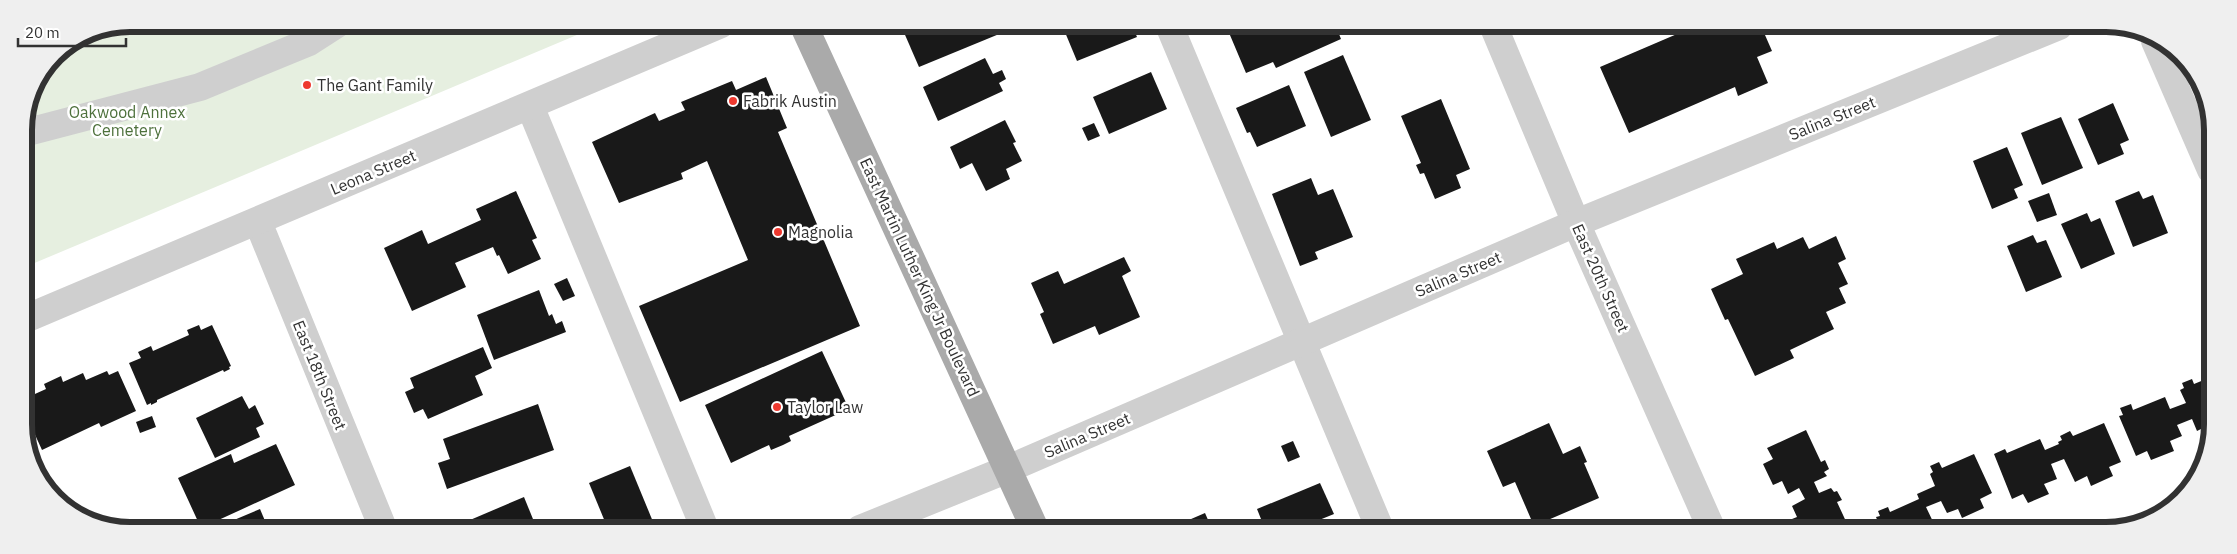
<svg xmlns="http://www.w3.org/2000/svg" width="2237" height="554" font-family="'IBM Plex Sans',sans-serif">
<style>
.green{fill:#e6efe0}
.building{fill:#191919}
.lines{fill:none;stroke-linecap:round;stroke-linejoin:round}
.minor{stroke:#cfcfcf;stroke-width:28}
.major{stroke:#aaa;stroke-width:28}
.poi-dot{fill:#ee392f;stroke:#fff;stroke-width:2}
.labels{text-anchor:middle;dominant-baseline:central;stroke-width:5;stroke-linejoin:round;paint-order:stroke}
.poi-label{font-size:16px;fill:#323232;stroke:#fff;text-anchor:start}
.park-label{font-size:16px;fill:#4e713c;stroke:#fff}
.street-label{font-size:16px;fill:#323232;stroke:#fff}
.rim{fill:none;stroke:#323232;stroke-width:6}
</style>
<rect width="100%" height="100%" fill="#fff"/>
<path class="green" d="M130,24H603L25,267L24,124L32,89L55,55L90,32Z"/>
<g class="building">
<path d="M910,25H1021L919,67L902,28Z"/>
<path d="M1062,25H1132L1137,37L1077,61Z"/>
<path d="M1235,25H1360L1339,34L1341,39L1276,68L1273,62L1246,73L1227,28Z"/>
<path d="M1690,25H1777L1779,29L1765,35L1772,51L1757,57L1768,83L1738,96L1735,87L1629,133L1600,67L1691,28Z"/>
<path d="M1343,55L1371,120L1331,137L1304,72Z"/>
<path d="M985,58L993,74L1002,70L1006,79L999,83L1003,91L938,121L923,87Z"/>
<path d="M1151,72L1167,109L1109,134L1093,97Z"/>
<path d="M766,77L787,128L778,132L860,326L680,402L639,306L748,260L707,161L681,173L683,179L619,203L592,142L655,113L659,121L685,110L681,102L732,81L736,90Z"/>
<path d="M1289,85L1306,126L1257,147L1250,132L1247,133L1236,108Z"/>
<path d="M1441,99L1470,169L1456,175L1461,188L1435,199L1424,173L1420,174L1416,165L1421,163L1401,116Z"/>
<path d="M2113,103L2129,140L2120,144L2124,154L2098,165L2078,119Z"/>
<path d="M2061,117L2083,168L2042,185L2021,133Z"/>
<path d="M1005,120L1016,142L1013,143L1022,161L1006,169L1010,179L986,191L972,163L960,169L950,147Z"/>
<path d="M1094,123L1100,136L1088,141L1082,128Z"/>
<path d="M2007,147L2023,185L2014,189L2018,198L1992,209L1973,161Z"/>
<path d="M1311,178L1318,195L1333,189L1353,237L1315,252L1318,259L1300,266L1272,194Z"/>
<path d="M516,191L537,238L532,240L541,259L508,274L499,255L497,256L493,247L455,263L466,287L412,311L384,248L422,230L428,244L481,220L476,209Z"/>
<path d="M2139,191L2143,199L2153,195L2168,233L2133,247L2115,201Z"/>
<path d="M2049,193L2057,215L2037,222L2028,201Z"/>
<path d="M2087,213L2091,222L2100,218L2115,254L2081,269L2061,224Z"/>
<path d="M2033,235L2037,243L2046,240L2062,277L2026,292L2007,246Z"/>
<path d="M1836,236L1846,259L1838,263L1848,284L1839,288L1846,303L1826,312L1834,329L1790,350L1794,358L1755,376L1728,319L1725,320L1711,289L1743,274L1736,259L1774,242L1777,249L1803,237L1809,249Z"/>
<path d="M1124,257L1131,271L1122,276L1140,317L1099,335L1095,326L1053,344L1040,314L1044,312L1031,283L1058,271L1064,284Z"/>
<path d="M567,278L575,296L563,301L554,284Z"/>
<path d="M539,290L549,316L552,314L556,324L562,321L566,332L494,360L477,315Z"/>
<path d="M199,325L201,330L212,325L231,366L229,367L230,369L224,372L223,370L157,400V402L151,405V403L147,405L129,363L141,358L138,352L151,346L153,351L189,335L187,330Z"/>
<path d="M483,347L492,368L475,376L483,395L428,419L423,409L414,413L405,392L414,388L410,378Z"/>
<path d="M822,351L849,409L789,436L791,441L783,445L771,450L769,445L731,463L705,405Z"/>
<path d="M107,371L109,375L118,371L136,411L101,427L99,423L42,450L26,415V398L46,389L44,384L61,376L63,382L83,373L86,380Z"/>
<path d="M2211,377V429L2209,425L2197,431L2192,419L2177,425L2182,436L2170,441L2174,451L2151,460L2147,451L2136,456L2119,416L2123,415L2120,408L2131,404L2133,410L2165,397L2170,409L2186,403L2180,390L2184,388L2182,383L2192,379L2194,384Z"/>
<path d="M242,396L249,409L255,405L264,424L256,428L260,437L215,458L196,418Z"/>
<path d="M538,404L554,450L447,489L438,463L450,459L443,439Z"/>
<path d="M152,416L156,427L140,433L136,422Z"/>
<path d="M1549,423L1563,454L1580,446L1587,462L1584,463L1599,498L1534,526L1515,482L1503,487L1487,451Z"/>
<path d="M2104,423L2121,462L2109,467L2113,476L2091,486L2087,476L2075,482L2064,459L2051,464L2057,479L2044,484L2049,494L2028,503L2023,494L2012,499L1994,454L2005,449L2007,453L2040,439L2045,450L2059,444L2058,442L2062,440L2060,436L2070,431L2073,436Z"/>
<path d="M1806,430L1821,462L1825,460L1829,469L1824,472L1827,476L1814,482L1819,493L1831,488L1834,492L1837,491L1842,500L1837,502L1850,530H1792L1787,521L1797,517L1792,506L1805,499L1799,488L1788,494L1782,481L1773,485L1763,464L1773,459L1767,448Z"/>
<path d="M1293,441L1300,457L1288,462L1281,446Z"/>
<path d="M276,444L295,485L201,528L178,478L231,454L234,463Z"/>
<path d="M1974,454L1992,493L1980,499L1984,508L1962,518L1958,509L1947,513L1941,501L1926,507L1937,530H1881L1876,517L1880,516L1878,511L1888,507L1890,512L1919,499L1917,494L1935,486L1930,474L1933,472L1930,466L1939,462L1942,468Z"/>
<path d="M630,466L656,529H608L589,483Z"/>
<path d="M1320,483L1334,514L1297,529H1265L1257,509Z"/>
<path d="M524,497L537,529L457,528L456,526Z"/>
<path d="M260,509L268,528H229L227,523Z"/>
<path d="M1205,513L1212,529H1168Z"/>
</g>
<g class="lines">
<g class="minor">
<path d="M1169,25L1380,529"/>
<path d="M1493,25L1576,223L1712,530"/>
<path d="M2155,41L2211,170"/>
<path d="M530,106L705,529"/>
<path d="M24,133L200,87L309,42L337,24"/>
<path d="M258,222L383,528"/>
<path d="M25,319L721,24"/>
<path d="M860,529L1008,469L1576,223L2059,26"/>
</g>
<path class="major" d="M803,24L1035,529"/>
</g>
<g class="poi-dot">
<circle cx="307" cy="85" r="5"/>
<circle cx="733" cy="101" r="5"/>
<circle cx="778" cy="232" r="5"/>
<circle cx="777" cy="407" r="5"/>
</g>
<g class="labels">
<g class="poi-label">
<text x="317" y="85">The Gant Family</text>
<text x="743" y="101">Fabrik Austin</text>
<text x="788" y="232">Magnolia</text>
<text x="787" y="407">Taylor Law</text>
</g>
<g class="park-label">
<text x="127" y="112">Oakwood Annex<tspan x="127" dy="18">Cemetery</tspan></text>
</g>
<g class="street-label">
<text transform="translate(1832 118) rotate(-22)">Salina Street</text>
<text transform="translate(373 172) rotate(-23)">Leona Street</text>
<text transform="translate(1458 274) rotate(-23)">Salina Street</text>
<text transform="translate(920 277) rotate(65)">East Martin Luther King Jr Boulevard</text>
<text transform="translate(1601 278) rotate(66)">East 20th Street</text>
<text transform="translate(320 375) rotate(68)">East 18th Street</text>
<text transform="translate(1087 435) rotate(-23)">Salina Street</text>
</g>
</g>
<path d="M0 0H2237V554H0ZM130 32H2106A98 98 0 0 1 2204 130V424A98 98 0 0 1 2106 522H130A98 98 0 0 1 32 424V130A98 98 0 0 1 130 32Z" fill="#efefef" fill-rule="evenodd"/>
<path class="rim" d="M130 32H2106A98 98 0 0 1 2204 130V424A98 98 0 0 1 2106 522H130A98 98 0 0 1 32 424V130A98 98 0 0 1 130 32Z"/>
<path d="M18 38v8h108v-8" fill="none" stroke="#323232" stroke-width="2.5"/>
<text x="25" y="38" font-size="15" fill="#323232" stroke="#ffffff" stroke-width="4" paint-order="stroke">20 m</text>
</svg>
